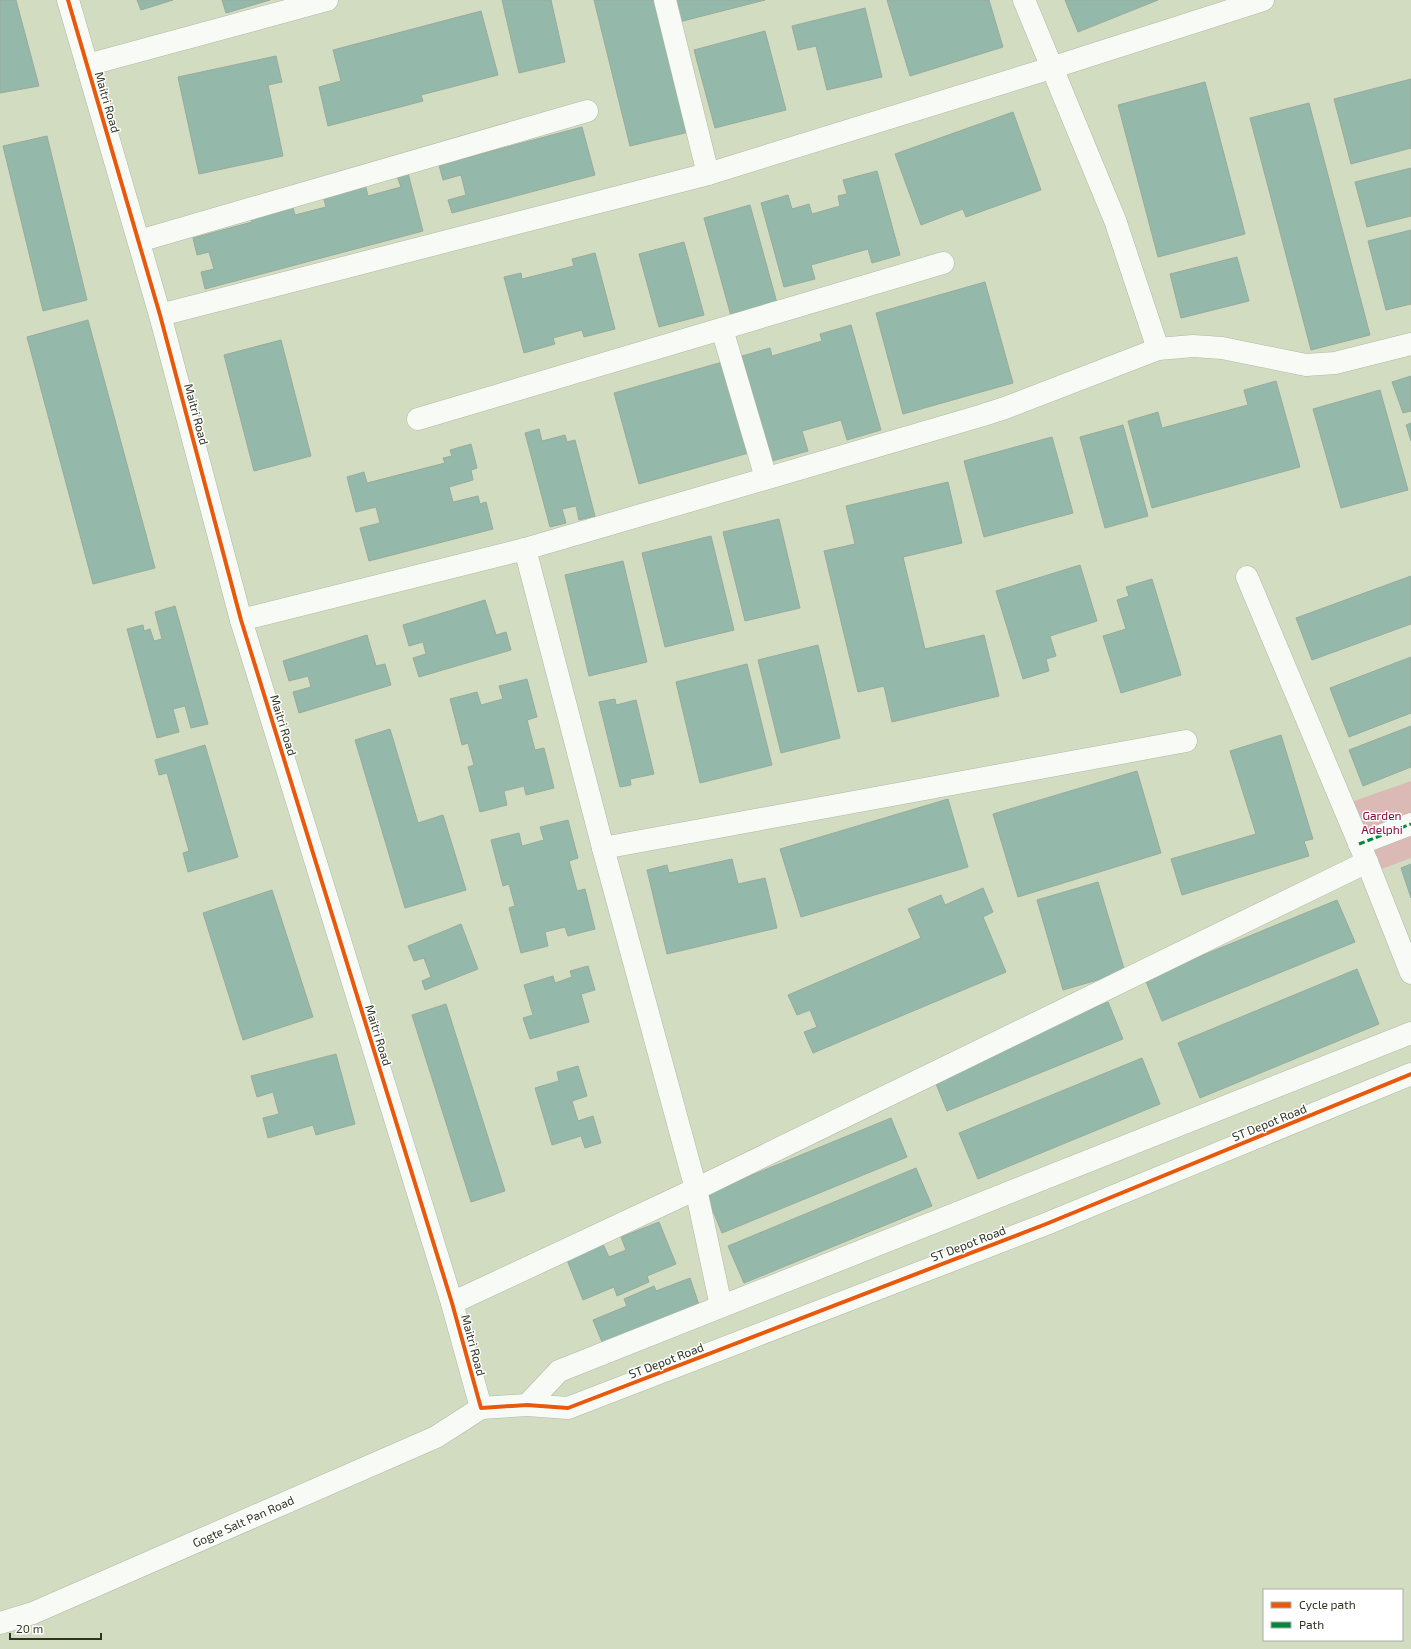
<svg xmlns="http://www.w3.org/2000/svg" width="1411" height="1649" font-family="'Exo 2',sans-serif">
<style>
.green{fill:#dbbab5}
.building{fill:#94b8a9;stroke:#99ab9d}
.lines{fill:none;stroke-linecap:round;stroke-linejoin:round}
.minor-casing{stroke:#b1b9a5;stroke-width:23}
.minor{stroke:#f8faf6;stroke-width:22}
.quiet{stroke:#00873e;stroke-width:3;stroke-dasharray:6 3;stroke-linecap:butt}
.cycleway-casing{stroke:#fff;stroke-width:6}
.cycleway{stroke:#e8590c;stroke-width:4}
.labels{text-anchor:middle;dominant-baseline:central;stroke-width:3;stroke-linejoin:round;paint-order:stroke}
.street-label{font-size:12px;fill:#2d3421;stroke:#fff}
.park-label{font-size:12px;fill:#87093b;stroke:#fff}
</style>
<rect width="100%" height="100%" fill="#d1dcc1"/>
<path class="green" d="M1411,781V858L1371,873L1343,805Z"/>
<g class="building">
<path d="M0,0H16L39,86L0,93Z"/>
<path d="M137,0H173L141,10Z"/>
<path d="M222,0H270L226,13Z"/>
<path d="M502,0H551L565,62L519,73Z"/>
<path d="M594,0H657L689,132L630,146Z"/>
<path d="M673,0H765L679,22Z"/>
<path d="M887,0H989L1003,47L910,76Z"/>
<path d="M1065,0H1158L1078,32Z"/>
<path d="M865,8L882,77L827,90L816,46L798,50L792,26Z"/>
<path d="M481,11L498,75L421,95L423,101L328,126L319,87L341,81L333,50Z"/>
<path d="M765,31L786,110L715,128L694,50Z"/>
<path d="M276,56L282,82L268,85L283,156L199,174L178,77Z"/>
<path d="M1411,79V148L1351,164L1334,99Z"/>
<path d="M1205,82L1245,234L1158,257L1118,105Z"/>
<path d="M1309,103L1370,335L1311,350L1250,118Z"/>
<path d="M1013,112L1041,190L966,217L963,209L921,225L895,154Z"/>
<path d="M582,127L595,175L452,213L448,200L466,195L461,175L443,180L439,165Z"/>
<path d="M47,136L87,300L43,311L3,146Z"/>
<path d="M1411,168V216L1367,227L1355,182Z"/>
<path d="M877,171L900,255L872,263L868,249L811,265L815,279L784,287L761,203L788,195L792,209L809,204L812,214L840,206L838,196L847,194L843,180Z"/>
<path d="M408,173L423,231L205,289L201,272L214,269L209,252L197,255L193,238L252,222L250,215L292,204L295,215L326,207L323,196L365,184L368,196L401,187L397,176Z"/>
<path d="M750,205L777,303L731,316L704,218Z"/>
<path d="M1411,230V304L1386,310L1368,241Z"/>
<path d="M684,242L704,315L659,327L639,254Z"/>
<path d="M595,253L615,329L584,337L582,330L553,338L555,344L524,353L504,277L521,273L522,279L574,266L572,259Z"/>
<path d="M1237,257L1249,301L1181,318L1170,274Z"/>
<path d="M985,282L1013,383L903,414L876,313Z"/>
<path d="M88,320L155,568L93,584L27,337Z"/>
<path d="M851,325L881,430L847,440L841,420L802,431L808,451L772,461L742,356L770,348L772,356L822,341L820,334Z"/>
<path d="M281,340L311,456L254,471L224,355Z"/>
<path d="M726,361L752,452L639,484L614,393Z"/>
<path d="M1411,376V411L1403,413L1392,382Z"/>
<path d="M1276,381L1300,467L1152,508L1128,421L1158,412L1162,428L1248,405L1244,390Z"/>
<path d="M1380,390L1408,490L1341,508L1313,409Z"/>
<path d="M1411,423V441L1406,425Z"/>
<path d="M1123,425L1148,516L1105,528L1080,437Z"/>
<path d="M539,429L542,441L565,435L567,442L575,440L595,516L579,520L576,506L562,509L566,523L550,527L525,433Z"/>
<path d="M1052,437L1073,513L984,537L964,461Z"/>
<path d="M471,444L477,468L471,470L473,480L449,487L453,502L478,496L480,504L486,502L493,529L369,561L360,528L380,523L376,507L356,512L347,477L364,472L367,483L445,463L443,458L452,456L450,450Z"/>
<path d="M948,482L962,543L903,557L925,649L984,635L999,696L892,722L884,686L858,692L824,551L855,544L846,506Z"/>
<path d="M779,519L800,608L745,621L723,532Z"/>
<path d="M711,536L734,630L665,647L642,553Z"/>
<path d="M623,561L647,662L589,676L565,575Z"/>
<path d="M1080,565L1097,621L1050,636L1056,656L1046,659L1049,671L1023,679L996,591Z"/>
<path d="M1411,576V624L1312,660L1296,618Z"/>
<path d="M1152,579L1181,675L1121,693L1103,636L1126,629L1117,600L1129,596L1126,587Z"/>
<path d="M485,600L496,635L506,632L511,650L419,677L413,658L426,654L423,642L409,646L403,625Z"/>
<path d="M175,606L208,724L191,728L185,706L173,709L179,732L157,738L127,629L143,625L144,631L150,629L154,641L162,639L155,612Z"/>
<path d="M367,635L376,666L385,664L391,685L299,713L293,692L311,687L308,676L289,681L283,661Z"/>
<path d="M818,645L840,738L781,753L758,660Z"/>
<path d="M1411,657V713L1349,737L1330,688Z"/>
<path d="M747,664L772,765L700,783L676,682Z"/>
<path d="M527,679L537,717L527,720L535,750L544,748L554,788L526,795L524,786L504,791L507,805L480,812L468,767L474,765L468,743L462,745L450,699L477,692L481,705L503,699L499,686Z"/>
<path d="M615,699L616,705L636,700L654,774L630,779L631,785L620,787L599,702Z"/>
<path d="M1411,726V767L1363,786L1349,750Z"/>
<path d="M390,729L418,823L443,815L466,890L405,908L355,740Z"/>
<path d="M1281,735L1313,839L1304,841L1309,856L1182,895L1171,859L1256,834L1230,751Z"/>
<path d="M205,745L238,857L188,872L183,853L189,851L167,773L159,775L155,760Z"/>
<path d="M1137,771L1161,853L1018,897L993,814Z"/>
<path d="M948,799L968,867L801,917L780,849Z"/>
<path d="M568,820L578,858L569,861L577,891L585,889L595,929L568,936L565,927L545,932L548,946L521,953L509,908L515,906L509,884L503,886L491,840L519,833L522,846L544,840L540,827Z"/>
<path d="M732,859L738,884L765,878L777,928L667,954L647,870L667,865L669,873Z"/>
<path d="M1411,864V898L1401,868Z"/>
<path d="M1098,882L1125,972L1063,990L1037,900Z"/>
<path d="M983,888L993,912L983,917L1006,972L813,1053L804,1032L817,1027L810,1010L797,1015L788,995L921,938L908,909L941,895L945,905Z"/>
<path d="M272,890L313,1017L243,1040L203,913Z"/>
<path d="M1337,900L1355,942L1162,1021L1145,979Z"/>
<path d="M461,924L478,969L425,990L422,981L431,977L424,958L414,961L408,946Z"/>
<path d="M588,966L595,990L581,994L589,1022L530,1039L523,1018L533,1015L524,985L553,976L555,983L572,977L570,971Z"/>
<path d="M1357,969L1379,1024L1200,1098L1178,1043Z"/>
<path d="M1108,1002L1123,1039L947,1111L932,1074Z"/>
<path d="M446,1004L505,1191L471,1202L412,1015Z"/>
<path d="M336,1054L355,1124L316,1135L313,1125L268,1138L263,1118L279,1114L273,1092L257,1097L251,1076Z"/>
<path d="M1142,1058L1160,1104L978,1179L959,1133Z"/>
<path d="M578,1066L587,1096L572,1101L578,1121L593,1116L601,1143L585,1148L581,1136L552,1145L535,1088L559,1081L557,1072Z"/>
<path d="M891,1118L907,1157L722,1233L706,1194Z"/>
<path d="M916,1168L932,1206L744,1283L728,1246Z"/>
<path d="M659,1222L676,1264L647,1276L649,1282L617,1296L614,1287L583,1300L567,1260L603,1244L609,1257L626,1250L621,1237Z"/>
<path d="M690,1278L700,1308L602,1342L593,1320L627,1306L624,1299L654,1286L656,1291Z"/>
</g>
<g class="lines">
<defs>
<g id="minor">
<path d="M68,0L160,315L241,620L452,1303L481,1408L527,1405L568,1408L1046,1224L1411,1074"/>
<path d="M665,0L708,174"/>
<path d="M1024,0L1115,220L1158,349"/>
<path d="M87,65L327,0"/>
<path d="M139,241L587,111"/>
<path d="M160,315L708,174L1051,68L1263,0"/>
<path d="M722,329L766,478"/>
<path d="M418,419L943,263"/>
<path d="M525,549L603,848L696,1189L721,1306"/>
<path d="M1247,577L1367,862L1411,973"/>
<path d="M241,620L525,549L980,416L1005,408L1158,349L1193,346L1222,348L1306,365L1335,363L1411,344"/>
<path d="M1359,844L1411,824"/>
<path d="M603,848L1186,741"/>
<path d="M452,1303L696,1189L1367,862"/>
<path d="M527,1405L559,1371L1411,1033"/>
<path d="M0,1623L33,1613L436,1437L481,1408"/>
</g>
</defs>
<use href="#minor" class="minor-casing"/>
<use href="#minor" class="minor"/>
<path class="quiet" d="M1359,844L1411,824"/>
<defs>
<path id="cycleway" d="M68,0L160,315L241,620L452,1303L481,1408L527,1405L568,1408L1046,1224L1411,1074"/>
</defs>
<use href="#cycleway" class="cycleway-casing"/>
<use href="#cycleway" class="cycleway"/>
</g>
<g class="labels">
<g class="street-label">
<text transform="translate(108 102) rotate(74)">Maitri Road</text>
<text transform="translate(197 414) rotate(75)">Maitri Road</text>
<text transform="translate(284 725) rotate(73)">Maitri Road</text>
<text transform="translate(379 1035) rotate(73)">Maitri Road</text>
<text transform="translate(1269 1122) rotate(-22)">ST Depot Road</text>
<text transform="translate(968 1243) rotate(-21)">ST Depot Road</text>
<text transform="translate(474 1345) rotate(75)">Maitri Road</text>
<text transform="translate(666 1360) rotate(-21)">ST Depot Road</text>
<text transform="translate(243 1521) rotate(-24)">Gogte Salt Pan Road</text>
</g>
<g class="park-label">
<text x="1382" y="815">Garden<tspan x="1382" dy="14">Adelphi</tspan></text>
</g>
</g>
<rect x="1263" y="1589" width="140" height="52" fill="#ffffff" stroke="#abaea6"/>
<rect x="1271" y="1602" width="20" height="6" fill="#e8590c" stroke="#abaea6"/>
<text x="1299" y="1609" font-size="12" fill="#2d3421">Cycle path</text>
<rect x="1271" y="1622" width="20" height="6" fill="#00873e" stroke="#abaea6"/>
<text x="1299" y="1629" font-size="12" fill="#2d3421">Path</text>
<path d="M10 1633v6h91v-6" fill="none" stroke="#2d3421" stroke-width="2"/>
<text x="16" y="1633" font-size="12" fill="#2d3421" stroke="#ffffff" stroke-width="3" paint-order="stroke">20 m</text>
</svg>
